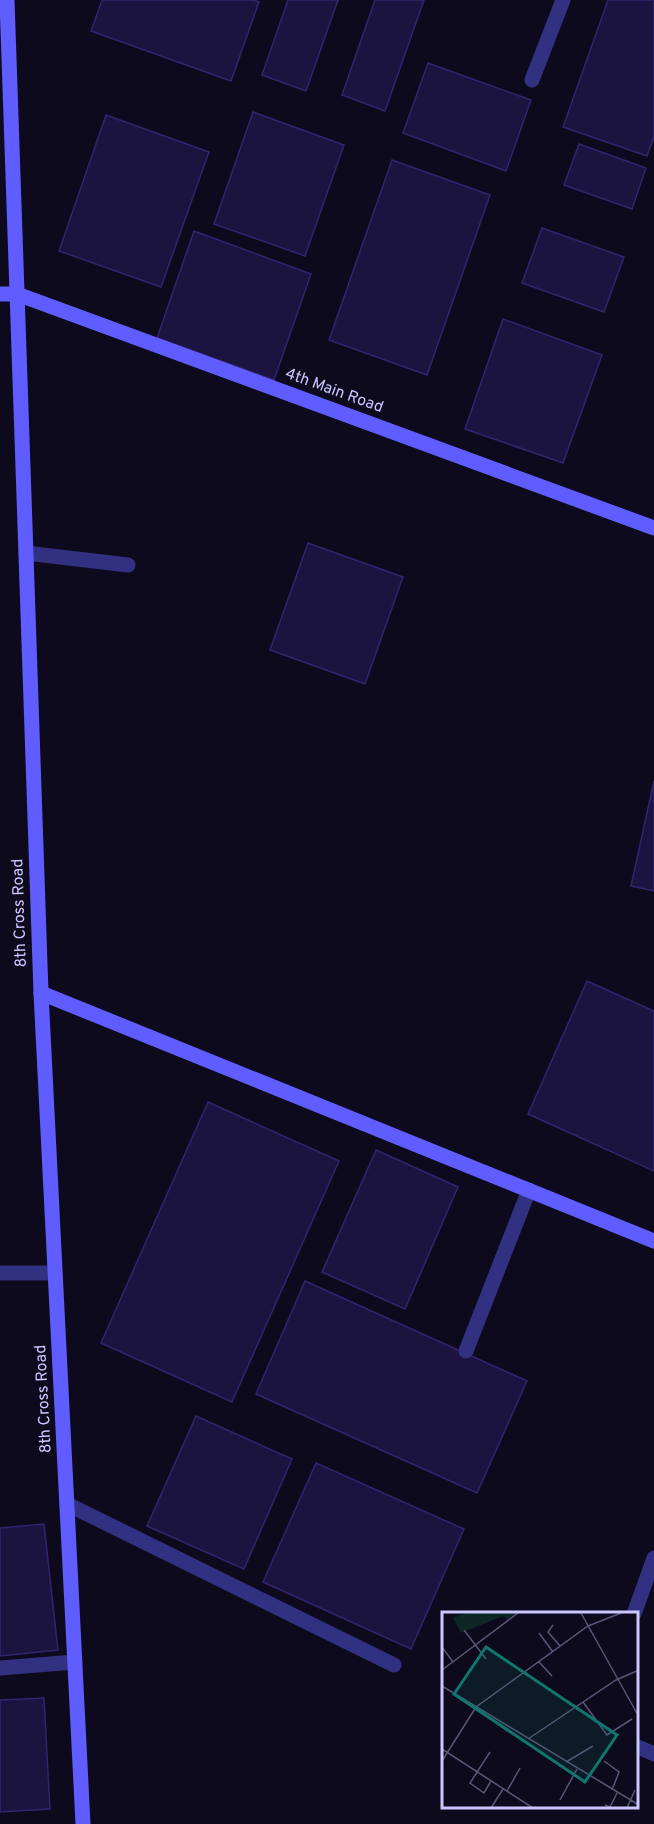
<svg xmlns="http://www.w3.org/2000/svg" width="654" height="1824" font-family="Overpass,sans-serif">
<style>
.building{fill:#1c1440;stroke:#32246e;stroke-width:1.5}
.lines{fill:none;stroke-linecap:round;stroke-linejoin:round}
.lane{stroke:#323080;stroke-width:15}
.street{stroke:#323080;stroke-width:15}
.secondary{stroke:#5f5dff;stroke-width:15}
.labels{text-anchor:middle;dominant-baseline:central;stroke-width:4.5;stroke-linejoin:round;paint-order:stroke}
.street-label{font-size:16px;fill:#ccc6ff;stroke:#0d0a1d}
.inset-road{fill:none;stroke:#595577;stroke-width:1.5}
.view{fill:#0f766e;fill-opacity:0.15;stroke:#0f766e;stroke-width:3}
.inset-edge{fill:none;stroke:#ccc6ff;stroke-width:3}
</style>
<rect width="100%" height="100%" fill="#0d0a1d"/>
<g class="building">
<path d="M102,0H254L259,2L231,81L91,31Z"/>
<path d="M288,0H338L306,91L262,75Z"/>
<path d="M375,0H424L385,111L342,95Z"/>
<path d="M608,0H654V137L647,156L563,127Z"/>
<path d="M428,63L531,100L506,171L403,133Z"/>
<path d="M253,112L344,145L305,256L214,224Z"/>
<path d="M106,115L209,152L161,287L59,251Z"/>
<path d="M579,144L646,168L632,209L564,185Z"/>
<path d="M392,160L490,195L427,375L329,340Z"/>
<path d="M542,228L624,257L604,312L522,283Z"/>
<path d="M194,231L311,274L274,380L157,338Z"/>
<path d="M503,319L602,355L563,463L465,429Z"/>
<path d="M308,543L403,577L365,684L270,650Z"/>
<path d="M654,781V891L631,886Z"/>
<path d="M587,981L654,1011V1171L528,1114Z"/>
<path d="M208,1102L339,1161L232,1402L101,1343Z"/>
<path d="M376,1150L458,1187L405,1309L322,1272Z"/>
<path d="M305,1281L527,1381L477,1493L256,1394Z"/>
<path d="M196,1416L292,1459L244,1569L147,1526Z"/>
<path d="M316,1463L464,1529L411,1649L263,1582Z"/>
<path d="M44,1524L58,1650L0,1656V1528Z"/>
<path d="M44,1698L50,1809L0,1812V1700Z"/>
</g>
<g class="lines">
<g class="lane">
<path d="M532,80L563,0"/>
<path d="M26,553L128,565"/>
<path d="M0,1273H55"/>
<path d="M466,1351L529,1190"/>
<path d="M67,1504L394,1665"/>
<path d="M634,1614L654,1558"/>
<path d="M638,1747L654,1754"/>
</g>
<path class="street" d="M0,1668L75,1662"/>
<g class="secondary">
<path d="M7,0L41,993L83,1824"/>
<path d="M0,294H17L654,528"/>
<path d="M41,993L654,1241"/>
</g>
</g>
<g class="labels">
<g class="street-label">
<text transform="translate(334 391) rotate(20)">4th Main Road</text>
<text transform="translate(20 913) rotate(-92)">8th Cross Road</text>
<text transform="translate(44 1399) rotate(-93)">8th Cross Road</text>
</g>
</g>
<g transform="translate(442 1612)">
<rect width="196" height="196" fill="#0d0a1d"/>
<path d="M24,1H74L65,8L61,4L19,21L11,6Z" fill="#0c2726"/>
<path class="inset-road" d="M139,1L197,105M111,13L106,20L118,34M22,18L44,47M97,21L111,40M0,35L11,50M97,50L110,64M0,58L76,1M0,74L197,193M141,90L165,123L190,107M86,127L174,68L197,58M0,137L91,196M48,140L28,171L42,181L49,169M0,149L34,95L146,14L179,1M162,149L177,160L170,178M124,150L151,134M65,179L78,156M118,188L135,157M163,193L168,195L175,181M49,196L61,177M185,196L193,178"/>
<path class="view" d="M44,35L175,123L143,170L12,82Z"/>
<rect width="196" height="196" class="inset-edge"/>
</g>
</svg>
